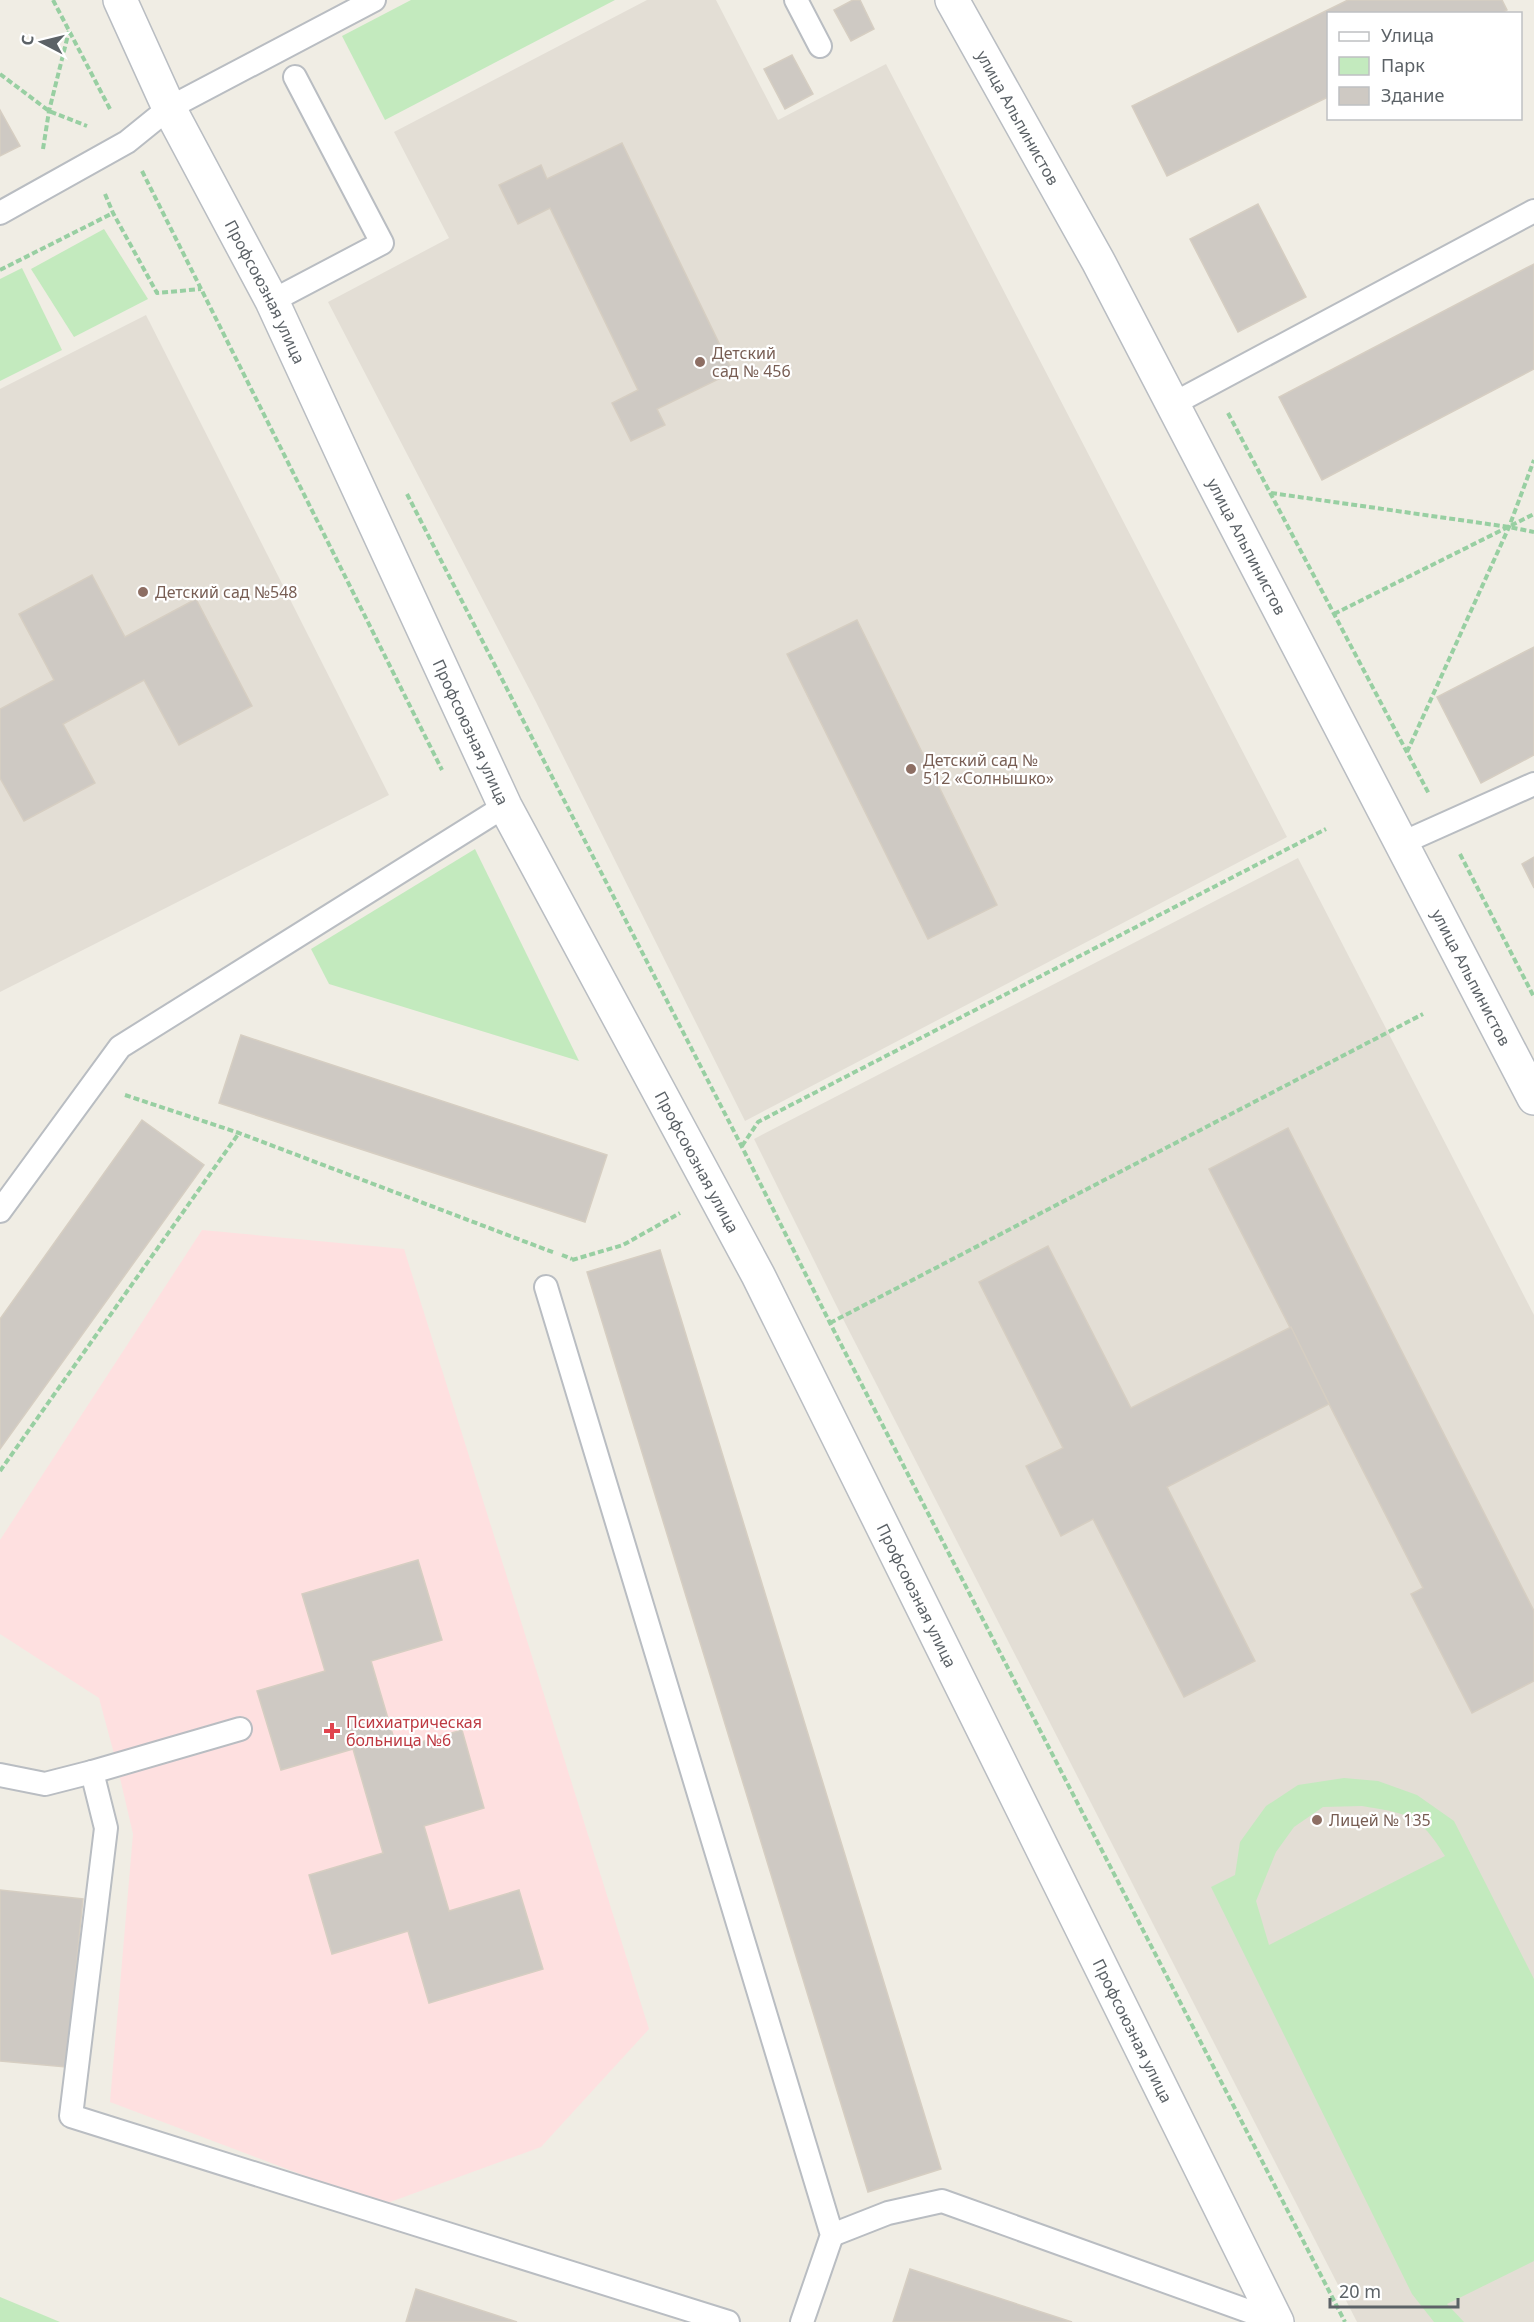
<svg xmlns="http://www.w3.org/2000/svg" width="1534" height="2322" font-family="'Noto Sans',sans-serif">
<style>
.education{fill:#e3ded5}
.medical{fill:#fee0e0}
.green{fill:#c3eabe;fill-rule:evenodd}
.building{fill:#cec9c3;stroke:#d6cec2;stroke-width:1.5}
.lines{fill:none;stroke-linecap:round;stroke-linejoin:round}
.service-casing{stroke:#b9bdc2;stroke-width:26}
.minor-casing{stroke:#b9bdc2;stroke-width:36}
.path{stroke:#98cfa2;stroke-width:4;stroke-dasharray:6 3;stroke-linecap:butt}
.service{stroke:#fff;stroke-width:22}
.minor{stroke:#fff;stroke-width:33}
.education-dot{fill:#8d6e63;stroke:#fff;stroke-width:2}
.health-dot{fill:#e0444e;stroke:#fff;stroke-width:2}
.labels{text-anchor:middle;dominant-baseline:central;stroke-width:4.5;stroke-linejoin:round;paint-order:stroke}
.street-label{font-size:16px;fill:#5c6267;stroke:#fff}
.education-label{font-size:16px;fill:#785e54;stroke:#fff;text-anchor:start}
.health-label{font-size:16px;fill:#be3a42;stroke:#fff;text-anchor:start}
</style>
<rect width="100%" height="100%" fill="#f0ede4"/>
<g class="education">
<path d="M647,0H716L778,120L886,64L1287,837L745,1121L536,702L328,302L449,238L394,132Z"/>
<path d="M146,315L389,795L0,992V389Z"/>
<path d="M1298,858L1534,1315V2322H1357L842,1317L754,1139Z"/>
</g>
<path class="medical" d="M202,1230L404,1249L649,2029L541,2147L382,2205L110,2102L133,1834L117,1765L99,1698L0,1634V1540Z"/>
<g class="green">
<path d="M411,0H615L385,120L342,36Z"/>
<path d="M104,229L148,299L74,337L31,269Z"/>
<path d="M22,268L62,350L0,381V279Z"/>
<path d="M475,849L579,1061L329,984L311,949Z"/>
<path d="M1344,1778L1378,1781L1417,1795L1454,1821L1534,1979V2261L1447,2304L1464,2322H1434L1412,2294L1211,1887L1235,1875L1240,1842L1266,1806L1298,1785ZM1362,1806C1409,1814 1419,1814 1445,1856L1269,1945L1256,1901L1276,1852L1294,1827L1323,1807Z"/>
<path d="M0,2297L60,2322H0Z"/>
</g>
<g class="building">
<path d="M853,0H860L874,29L851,41L834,10Z"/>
<path d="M1348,0H1502L1507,10L1500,14H1328V97L1167,176L1132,106Z"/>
<path d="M792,55L813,94L785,109L764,69Z"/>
<path d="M0,110L20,146L0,156Z"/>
<path d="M622,143L733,372L657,409L665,425L631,441L612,403L638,390L550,208L518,224L499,185L541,165L547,179Z"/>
<path d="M1258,204L1306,297L1238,332L1190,239Z"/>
<path d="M1534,264V369L1322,480L1279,397Z"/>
<path d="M92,575L125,637L196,599L252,706L179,745L144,680L63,724L95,783L24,821L0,778V709L54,680L19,614Z"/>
<path d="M857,620L997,905L928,939L787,654Z"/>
<path d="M1534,647V755L1481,783L1437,697Z"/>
<path d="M1534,857V888L1522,864Z"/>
<path d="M241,1035L607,1155L585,1222L219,1103Z"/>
<path d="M142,1120L204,1165L0,1449V1319Z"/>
<path d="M1288,1128L1534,1611V1681L1472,1713L1411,1594L1423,1588L1209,1169Z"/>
<path d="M1048,1246L1131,1408L1291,1327L1329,1404L1167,1487L1255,1661L1184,1697L1093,1519L1061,1536L1026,1466L1063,1448L979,1282Z"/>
<path d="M660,1250L941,2169L868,2192L587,1272Z"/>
<path d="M418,1560L442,1640L371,1661L397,1749L462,1730L484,1808L424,1826L449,1911L519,1890L543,1969L429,2003L408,1931L332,1954L309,1875L383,1853L353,1749L281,1770L257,1691L325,1671L302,1594Z"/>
<path d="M0,1890L83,1899L66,2067L0,2061Z"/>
<path d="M910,2269L1072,2322H893Z"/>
<path d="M416,2289L517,2322H406Z"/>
</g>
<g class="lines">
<defs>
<g id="service">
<path d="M796,0L820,46"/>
<path d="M0,213L127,142L169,108L374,0"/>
<path d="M272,301L382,243L295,77"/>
<path d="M1173,404L1534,211"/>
<path d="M1402,843L1534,784"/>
<path d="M0,1211L120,1047L505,806"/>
<path d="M546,1287L832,2235L802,2322"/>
<path d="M92,1772L240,1729"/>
<path d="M0,1775L45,1784L92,1772L106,1828L71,2116L728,2322"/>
<path d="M832,2235L888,2213L942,2201L1276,2321"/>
</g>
<g id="minor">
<path id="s1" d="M120,0L169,108L272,301L505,806L758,1275L1277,2322"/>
<path id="s2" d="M952,0L1098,261L1534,1098"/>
</g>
</defs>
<use href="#service" class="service-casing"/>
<use href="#minor" class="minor-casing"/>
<g class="path">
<path d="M53,0L111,111"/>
<path d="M0,74L49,111L87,126"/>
<path d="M43,149L49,111L69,31"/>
<path d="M142,171L442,770"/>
<path d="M105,194L113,213L157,293L201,289"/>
<path d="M0,270L113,213"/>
<path d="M1228,413L1429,794"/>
<path d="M1271,493L1509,527L1534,532"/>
<path d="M407,494L742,1147L830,1323L1345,2322"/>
<path d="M1334,614L1534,514"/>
<path d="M1407,752L1509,527L1534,460"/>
<path d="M1460,854L1534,997"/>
<path d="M125,1095L239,1133L555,1253"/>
<path d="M742,1146L758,1122L1326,829"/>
<path d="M562,1255L572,1259"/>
<path d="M572,1260L623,1245L680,1213"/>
<path d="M830,1323L1423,1014"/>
<path d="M0,1471L239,1133"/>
</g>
<use href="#service" class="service"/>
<use href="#minor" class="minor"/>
</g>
<g class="education-dot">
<circle cx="700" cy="362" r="6"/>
<circle cx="143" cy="592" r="6"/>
<circle cx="911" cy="769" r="6"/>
<circle cx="1317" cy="1820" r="6"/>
</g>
<path class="health-dot" d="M329 1722h6v6h6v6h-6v6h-6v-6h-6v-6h6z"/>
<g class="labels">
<g class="street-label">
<text stroke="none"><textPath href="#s2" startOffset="135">улица Альпинистов</textPath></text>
<text stroke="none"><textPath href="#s1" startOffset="326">Профсоюзная улица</textPath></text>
<text stroke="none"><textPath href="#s2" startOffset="621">улица Альпинистов</textPath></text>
<text stroke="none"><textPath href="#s1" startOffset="812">Профсоюзная улица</textPath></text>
<text stroke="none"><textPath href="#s2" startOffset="1107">улица Альпинистов</textPath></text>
<text stroke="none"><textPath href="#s1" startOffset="1298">Профсоюзная улица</textPath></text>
<text stroke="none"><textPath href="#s1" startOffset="1784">Профсоюзная улица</textPath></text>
<text stroke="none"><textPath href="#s1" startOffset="2270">Профсоюзная улица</textPath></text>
</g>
<g class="education-label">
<text x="712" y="353">Детский<tspan x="712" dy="18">сад № 456</tspan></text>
<text x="155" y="592">Детский сад №548</text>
<text x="923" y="760">Детский сад №<tspan x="923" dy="18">512 «Солнышко»</tspan></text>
<text x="1329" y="1820">Лицей № 135</text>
</g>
<g class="health-label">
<text x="346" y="1722">Психиатрическая<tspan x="346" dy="18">больница №6</tspan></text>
</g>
</g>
<rect x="1327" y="12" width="195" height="108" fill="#ffffff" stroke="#bec0c2" stroke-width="1.5"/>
<rect x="1339" y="32" width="30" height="9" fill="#ffffff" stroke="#bec0c2" stroke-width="1.5"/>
<text x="1381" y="42" font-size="18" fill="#5c6267">Улица</text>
<rect x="1339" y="57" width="30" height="18" fill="#c3eabe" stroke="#bec0c2" stroke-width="1.5"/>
<text x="1381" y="72" font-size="18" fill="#5c6267">Парк</text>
<rect x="1339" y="87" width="30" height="18" fill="#cec9c3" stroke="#bec0c2" stroke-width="1.5"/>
<text x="1381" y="102" font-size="18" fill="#5c6267">Здание</text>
<g transform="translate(42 42) rotate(277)" stroke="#ffffff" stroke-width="4.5" paint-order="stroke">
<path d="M0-4.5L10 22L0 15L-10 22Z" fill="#5c6267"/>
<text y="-9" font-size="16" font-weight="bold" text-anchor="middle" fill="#5c6267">С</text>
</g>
<path d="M1330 2298v9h128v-9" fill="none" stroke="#5c6267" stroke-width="3"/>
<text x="1339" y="2298" font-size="18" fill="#5c6267" stroke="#ffffff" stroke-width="4.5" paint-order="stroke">20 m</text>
</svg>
